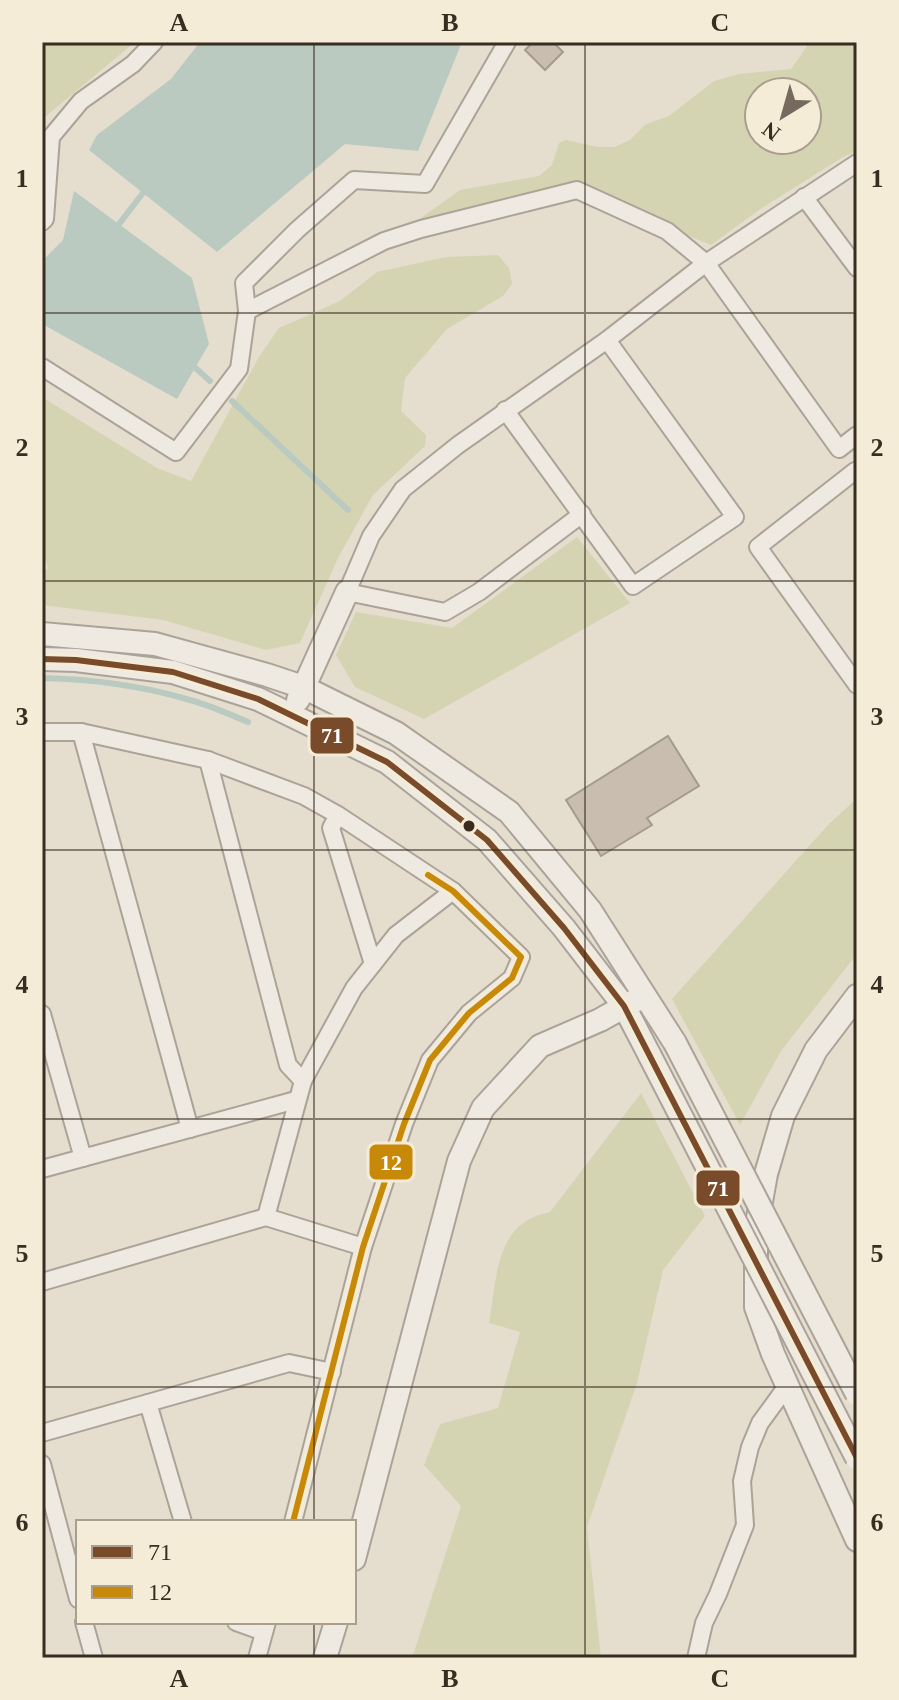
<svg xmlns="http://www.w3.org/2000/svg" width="899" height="1700" font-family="'Times New Roman',serif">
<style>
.green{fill:#d4d4b2;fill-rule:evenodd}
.water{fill:#bacac0}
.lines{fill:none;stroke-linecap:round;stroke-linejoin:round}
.stream{stroke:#bacac0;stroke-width:6}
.building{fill:#c9bdb0;stroke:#a59a8f;stroke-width:2}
.minor-casing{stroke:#aba398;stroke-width:20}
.tertiary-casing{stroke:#aba398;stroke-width:26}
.minor{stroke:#eee9e1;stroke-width:16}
.tertiary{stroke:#eee9e1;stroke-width:22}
.tertiary-bridge-casing{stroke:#aba398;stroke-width:26;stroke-linecap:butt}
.tertiary-bridge{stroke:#eee9e1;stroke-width:22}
.bus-1-casing{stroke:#f5ecd7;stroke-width:12}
.bus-2-casing{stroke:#f5ecd7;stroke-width:12}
.bus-1{stroke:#7a4b2a;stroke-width:6}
.bus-2{stroke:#c88808;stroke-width:6}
.grid{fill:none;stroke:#392c20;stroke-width:2;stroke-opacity:0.55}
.bus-dot{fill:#392c20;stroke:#f5ecd7;stroke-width:3}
.line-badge{stroke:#f5ecd7;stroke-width:3}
.badge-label{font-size:22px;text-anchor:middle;font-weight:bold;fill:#fff}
.neatline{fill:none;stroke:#392c20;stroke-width:3}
.grid-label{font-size:26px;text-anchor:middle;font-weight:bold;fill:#392c20}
</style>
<rect width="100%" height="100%" fill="#e5decf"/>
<g class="green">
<path d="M42,42H135L45,117L42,124Z"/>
<path d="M810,42H857V151L843,157L759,210L711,245L656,223L580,183L411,225L460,190L539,176L552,165L559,143L566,140L598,147H614L630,140L646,124L669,116L714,81L739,74L791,69ZM759,92H807V140H759Z"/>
<path d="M498,255L509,268L512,284L503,296L447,329L405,378L401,411L426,435L425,446L373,495L338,558L300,643L266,650L163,620L42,605V574L48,568L42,551V397L157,468L191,481L260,355L279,328L340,301L377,272L446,257Z"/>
<path d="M577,537L630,603L424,719L355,687L336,655L356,612L452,628Z"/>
<path d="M857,798V954L781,1051L740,1125L672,999L827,826Z"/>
<path d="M641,1093L705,1216L663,1270L637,1383L587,1527L601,1658H412L461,1506L424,1465L440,1424L498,1408L520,1332L489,1323C497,1277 495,1222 550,1212Z"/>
</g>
<g class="water">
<path d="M200,42H462L418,151L345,144L217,252L89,150L97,135L171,79Z"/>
<path d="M74,191L192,278L209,344L177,399L44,325L42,319V261L63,240Z"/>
</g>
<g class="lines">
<g class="stream">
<path d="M116,228L146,189"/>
<path d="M191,364L210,381"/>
<path d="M232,401L348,510"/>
<path d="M42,678C90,679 143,686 190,700C209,705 229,714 248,722"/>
</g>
</g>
<g class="building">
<path d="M533,42H553L563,52L545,70L525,50Z"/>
<path d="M668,736L699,786L647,818L652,825L601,856L566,800Z"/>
</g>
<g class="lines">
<defs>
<g id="minor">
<path d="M804,197L857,268"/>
<path d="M42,222L45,219L51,137L81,101L133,64L154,42"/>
<path d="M247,311L384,241L421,229L577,190L667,231L706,263L839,449L857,435"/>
<path d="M42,367L176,452L239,369L247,311L244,283L297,230L354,180L425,184L507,42"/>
<path d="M505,410L633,586L735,517L607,340"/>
<path d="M857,474L855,471L758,547L857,685"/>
<path d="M582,514L479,592L445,612L347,592L371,536L403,489L458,445L607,340L706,263L857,163"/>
<path d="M42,732H81L208,760L304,796L338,815L453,891L521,957L512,978L469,1013L430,1060L404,1124L363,1247L293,1522"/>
<path d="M81,732L190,1129"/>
<path d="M208,760L288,1065L303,1081"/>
<path d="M338,815L331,828L373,964"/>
<path d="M42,1014L83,1158"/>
<path d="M42,1169L296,1100"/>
<path d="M266,1217L303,1081L354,988L396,935L453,891"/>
<path d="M42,1282L266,1217L363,1247"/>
<path d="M148,1403L183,1522"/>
<path d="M42,1433L289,1363L332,1372"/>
<path d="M42,1464L78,1599"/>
<path d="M84,1622L94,1658"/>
<path d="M236,1622L264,1632"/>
<path d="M257,1658L267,1622"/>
<path d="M696,1658L704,1623L718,1594L745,1525L742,1481L750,1447L760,1423L787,1386"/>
</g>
<g id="tertiary">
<path d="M42,634L155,644L267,675L303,687L396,733L509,812L590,910L675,1043"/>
<path d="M42,659L76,660L173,672L258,699L387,762L487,840L564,928L624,1006L650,1056"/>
<path d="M298,700L347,592"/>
<path d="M857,996L816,1050L783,1116L766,1174L756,1229V1307L773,1354L857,1540"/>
<path d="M354,1559L459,1161L483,1108L540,1046L600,1020L638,999"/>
<path d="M325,1658L336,1622"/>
</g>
</defs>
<use href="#minor" class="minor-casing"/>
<use href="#tertiary" class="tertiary-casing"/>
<use href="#minor" class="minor"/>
<use href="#tertiary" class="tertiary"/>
<defs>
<g id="tertiary-bridge">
<path d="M675,1043L857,1394"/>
<path d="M650,1056L857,1458"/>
</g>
</defs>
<use href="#tertiary-bridge" class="tertiary-bridge-casing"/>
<use href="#tertiary-bridge" class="tertiary-bridge"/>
<defs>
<path id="bus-1" d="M42,659L76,660L173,672L258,699L387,762L487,840L564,928L624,1006L857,1458"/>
<path id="bus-2" d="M293,1522L363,1247L404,1124L430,1060L469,1013L512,978L521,957L453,891L428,875"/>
</defs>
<use href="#bus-1" class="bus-1-casing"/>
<use href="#bus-2" class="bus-2-casing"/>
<use href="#bus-1" class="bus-1"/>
<use href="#bus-2" class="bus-2"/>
</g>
<path class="grid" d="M314,42V1522M585,42V1658M42,313H857M42,581H857M42,850H857M42,1119H857M42,1387H857M314,1622V1658"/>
<circle class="bus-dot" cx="469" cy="826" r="7"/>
<g class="line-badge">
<rect x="309" y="716" width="46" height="39" rx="8" fill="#7a4b2a"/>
<rect x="368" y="1143" width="46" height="38" rx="8" fill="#c88808"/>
<rect x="695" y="1169" width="46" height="38" rx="8" fill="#7a4b2a"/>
</g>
<g class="badge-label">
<text x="332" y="743">71</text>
<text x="391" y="1170">12</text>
<text x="718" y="1196">71</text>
</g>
<rect width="899" height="1700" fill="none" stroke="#f5ecd7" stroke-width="88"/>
<rect x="76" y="1520" width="280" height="104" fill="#f5ecd7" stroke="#aa9f8e" stroke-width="2"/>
<rect x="92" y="1546" width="40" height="12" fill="#7a4b2a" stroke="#aa9f8e" stroke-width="2"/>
<text x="148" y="1560" font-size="24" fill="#392c20">71</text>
<rect x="92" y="1586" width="40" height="12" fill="#c88808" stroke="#aa9f8e" stroke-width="2"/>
<text x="148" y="1600" font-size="24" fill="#392c20">12</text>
<g transform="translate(783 116) rotate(217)"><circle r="38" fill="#f5ecd7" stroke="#aa9f8e" stroke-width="2"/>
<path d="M0-6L14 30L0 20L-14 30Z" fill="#756a5d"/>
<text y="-12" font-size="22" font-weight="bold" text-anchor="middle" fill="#392c20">N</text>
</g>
<rect x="44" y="44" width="811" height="1612" class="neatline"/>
<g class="grid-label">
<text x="179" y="31">A</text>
<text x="450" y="31">B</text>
<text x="720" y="31">C</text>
<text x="22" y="187">1</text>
<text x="877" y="187">1</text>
<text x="22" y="456">2</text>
<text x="877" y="456">2</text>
<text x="22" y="725">3</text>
<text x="877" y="725">3</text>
<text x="22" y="993">4</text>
<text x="877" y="993">4</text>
<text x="22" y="1262">5</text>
<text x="877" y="1262">5</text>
<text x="22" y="1531">6</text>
<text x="877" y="1531">6</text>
<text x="179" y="1687">A</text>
<text x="450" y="1687">B</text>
<text x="720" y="1687">C</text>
</g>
</svg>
